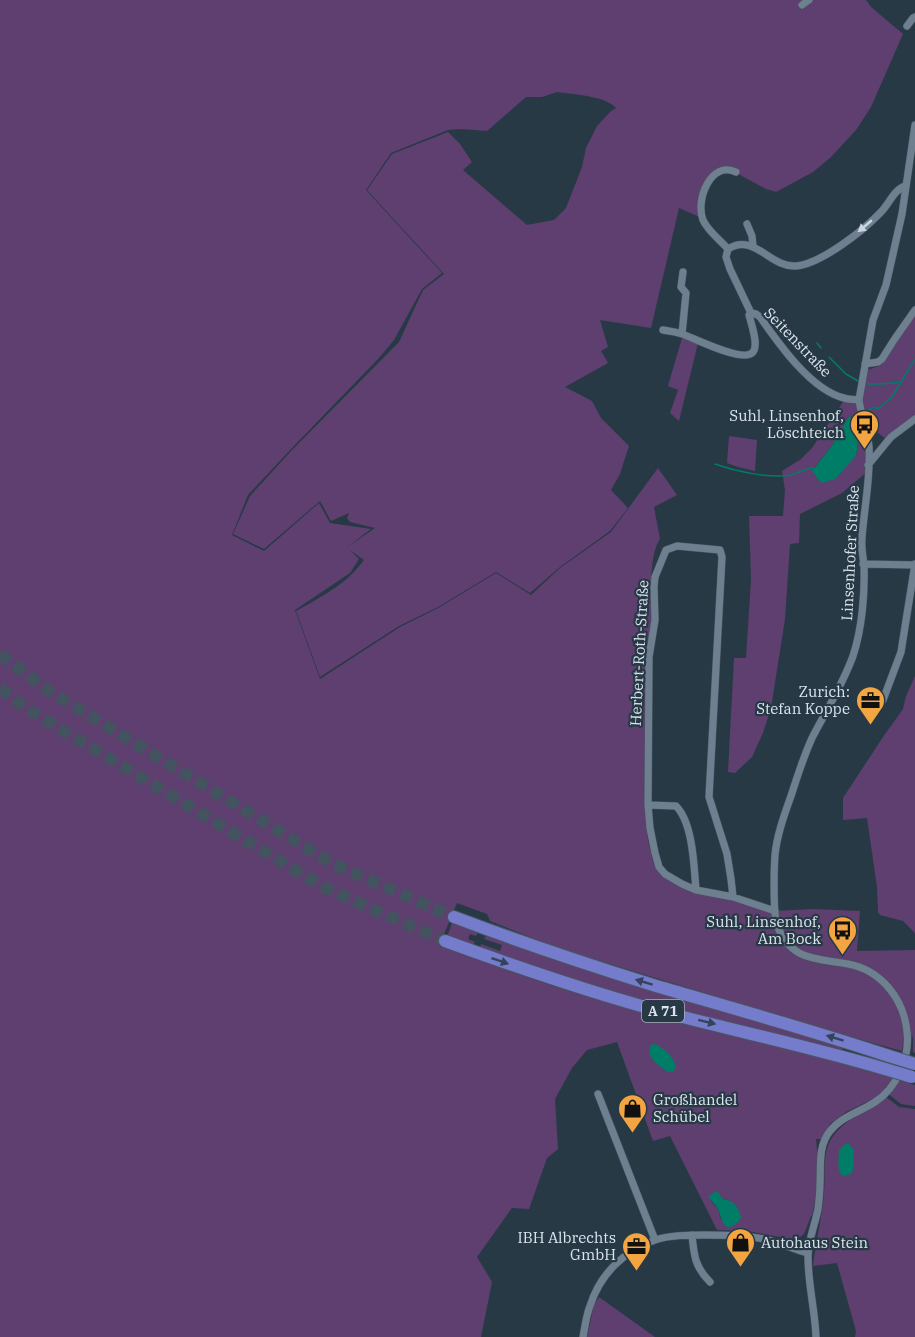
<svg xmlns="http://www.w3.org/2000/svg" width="915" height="1337" font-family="'IBM Plex Serif',serif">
<rect width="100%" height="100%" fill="#283946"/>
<path fill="#5e3f6f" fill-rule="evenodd" d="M0 0H866L871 7 903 34 871 107 856 130 831 157 813 172 776 192 766 189 731 170 718 171 705 190 702 218 679 208 651 328 600 320 608 347 601 351 608 363 565 387 592 401 601 418 629 446 620 474 611 490 628 508 610 531 560 567 530 593 496 572 438 607 399 626 320 677 296 611C321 597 347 584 364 560L350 550 359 559 350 573 295 610 320 679 400 627 438 608 496 573 531 595 560 568 611 532 658 468 677 495 654 507 660 539C651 551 650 587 652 603L645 806 648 841 654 865 661 874 678 886 682 884 775 911 812 909 860 911 857 951 915 950V1053L913 1052V1037L908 1034 904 1038 902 1051 826 1030 558 948 490 921 487 914 457 903 439 946 544 983 585 996 645 1013 803 1052 893 1078 879 1096 846 1112 830 1124 823 1139H816C819 1165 818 1190 812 1216H811L804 1234 796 1240 747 1231 717 1230 670 1136 653 1141 617 1042 587 1050 572 1068 555 1099 558 1149 547 1158 529 1209 512 1208 477 1257 492 1282 481 1337H0ZM557 92C572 94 606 96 616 108L610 112 597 126 586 148 582 167 566 208 554 220 527 225 463 170 472 162 460 144 448 132 392 154 367 190 444 274 423 290 399 342 292 450 250 496 233 534 264 549 320 501 331 521 349 513 347 518 350 522 375 528 346 548 371 529 330 523 319 503 264 551 232 535 248 495 291 449 378 359 394 340 422 289 442 273 366 190 391 153 448 130 461 129 487 131 526 97H542ZM718 1193 723 1199 728 1200 738 1208 721 1220 718 1209 711 1201Z
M915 316V421L886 439 877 432 866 429 868 471 842 493 800 514 799 543 790 544 785 619 771 708 763 733 752 757 735 773 728 772 734 658H746L751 580 749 516H783L785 490 782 471 801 459 812 448 845 399H859L863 379 868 370 881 365ZM849 416 858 442 856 456 814 468 831 447Z
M682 338 698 343 679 421 670 413 678 390 668 386Z
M729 436 757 440 755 471 738 467 727 463Z
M915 676V933L903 921 880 915 878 912 877 887 867 818 843 820V798L883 737 903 709 906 696Z
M453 920 479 930 476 936 470 934 468 939 475 942 472 946 447 937Z
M487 934 843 1045 842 1051 647 1002 587 985 480 948 481 944 500 951 502 945 484 939Z
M897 1080 915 1085V1106L901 1104 886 1092Z
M886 1097 899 1107 915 1109V1337H855L856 1331 837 1263 813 1266C816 1241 822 1217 824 1193 826 1174 821 1151 834 1135 846 1119 870 1109 886 1097Z
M599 1297 655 1337H587L594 1305Z"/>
<path fill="#007d66" d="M849 416 857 424 858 442 856 456 835 479 821 483 812 471 831 447Z
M655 1044C664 1048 675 1058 676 1068L673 1072H667C659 1065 644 1056 651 1045Z
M845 1144H849L854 1150 853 1170 851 1174 843 1176C836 1170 839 1159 839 1150Z
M715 1192H718L723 1199C733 1200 740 1208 741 1218 737 1223 734 1226 728 1228 721 1222 721 1217 718 1209 716 1205 711 1201 708 1197Z"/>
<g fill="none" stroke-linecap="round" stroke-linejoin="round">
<path stroke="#007d66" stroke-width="1.5" d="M817 343 821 348
M829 357 846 374 858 381
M868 384C879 384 890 384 900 382
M866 412 874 407 878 409 892 397 915 359
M715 464C735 471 770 479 791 475 799 473 805 468 814 468"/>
<path stroke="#43535f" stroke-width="12" stroke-dasharray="12 6" stroke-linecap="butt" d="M0 654 46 689 333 864 454 917
M0 688 24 707 325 888 445 941"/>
<defs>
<path id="street" d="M802 5 809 0
M907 26 913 18 915 17
M747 224 752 236 753 246
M728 249C720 240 707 230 703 220 695 200 711 160 736 172
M663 330C670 331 676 332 682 334 694 338 744 364 753 352 759 345 751 323 749 315L751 313
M682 334 686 293 681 287 683 272
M865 364 878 362 882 359 894 340 915 310
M859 400C854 399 849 400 844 398 811 390 779 344 760 317L756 314 751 313 730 269 726 257 728 249C754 232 770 268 796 266 821 264 864 230 881 212 889 204 895 188 906 186
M868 465 891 437 915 419
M863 564 915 565
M883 700 901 652 915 564
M648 805 676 806C693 823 694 866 696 890
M733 897 731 879 727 854 709 797 722 557 720 550 677 546 666 550 655 577 654 586 655 620 649 657 648 805 650 828 655 853 659 867 665 874 682 884 696 890 733 897 775 911
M598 1094 655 1240
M692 1235C694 1256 695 1267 710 1282
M583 1337C585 1327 586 1316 590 1306 600 1274 624 1251 655 1240 670 1235 689 1235 705 1235 725 1235 745 1235 764 1239 779 1242 793 1249 808 1253
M816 1337C815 1310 808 1284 808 1257 808 1240 815 1225 818 1209 819 1201 820 1191 820 1183 821 1165 818 1146 830 1131 842 1116 860 1112 875 1102 897 1088 910 1057 907 1032 904 999 881 970 848 964 817 958 791 962 777 925 773 913 774 869 775 855 777 834 785 813 792 793 798 774 804 756 812 738 826 711 843 684 853 656 862 629 865 593 864 565 863 556 861 547 862 538 864 508 871 477 869 447 868 431 861 416 859 400L873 320 886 285 902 214 915 125"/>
<path id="highway" d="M454 917C520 942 586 964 653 985 732 1008 811 1030 889 1056
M445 941C511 965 577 988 645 1007 725 1029 805 1045 885 1069"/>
</defs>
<use href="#street" stroke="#495762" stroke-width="8"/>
<use href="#highway" stroke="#495762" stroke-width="14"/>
<use href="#street" stroke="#6e8090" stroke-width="7"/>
<use href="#highway" stroke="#757ccc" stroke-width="12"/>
<defs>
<path id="highway-bridge" d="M889 1056 915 1064
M885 1069 912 1077"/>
</defs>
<use href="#highway-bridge" stroke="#495762" stroke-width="14" stroke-linecap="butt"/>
<use href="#highway-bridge" stroke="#757ccc" stroke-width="12"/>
</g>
<defs><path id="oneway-solid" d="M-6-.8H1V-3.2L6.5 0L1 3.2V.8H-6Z" transform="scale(1.5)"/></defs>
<use fill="#cad5df" href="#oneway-solid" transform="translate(865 226) rotate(140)"/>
<g fill="#34435a">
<use href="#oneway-solid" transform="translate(500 961) rotate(19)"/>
<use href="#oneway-solid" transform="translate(644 982) rotate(-163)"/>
<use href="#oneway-solid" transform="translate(707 1022) rotate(14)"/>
<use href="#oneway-solid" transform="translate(835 1038) rotate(-163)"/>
</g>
<defs>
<symbol id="bus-pin" viewBox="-11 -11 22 30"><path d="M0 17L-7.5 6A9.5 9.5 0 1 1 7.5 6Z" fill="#f2a541" stroke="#283946"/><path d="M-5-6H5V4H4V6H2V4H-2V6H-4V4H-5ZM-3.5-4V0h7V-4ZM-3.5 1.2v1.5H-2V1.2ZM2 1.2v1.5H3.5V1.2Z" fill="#111"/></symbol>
<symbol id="office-pin" viewBox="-11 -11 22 30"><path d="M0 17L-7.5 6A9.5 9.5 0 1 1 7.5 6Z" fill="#f2a541" stroke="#283946"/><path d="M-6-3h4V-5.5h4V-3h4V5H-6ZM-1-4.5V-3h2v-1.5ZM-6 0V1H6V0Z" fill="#111"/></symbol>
<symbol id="shop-pin" viewBox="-11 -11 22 30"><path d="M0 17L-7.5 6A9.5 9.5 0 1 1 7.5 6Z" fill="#f2a541" stroke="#283946"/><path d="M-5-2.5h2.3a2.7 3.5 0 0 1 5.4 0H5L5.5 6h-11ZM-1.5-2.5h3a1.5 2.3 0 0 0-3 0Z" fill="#111"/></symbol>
</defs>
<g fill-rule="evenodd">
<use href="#bus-pin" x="848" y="408" width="33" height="45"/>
<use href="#office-pin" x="854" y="684" width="33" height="45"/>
<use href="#bus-pin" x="826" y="914" width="33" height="45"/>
<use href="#shop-pin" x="616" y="1092" width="33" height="45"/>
<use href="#shop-pin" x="724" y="1226" width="33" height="45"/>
<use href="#office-pin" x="620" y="1230" width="33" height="45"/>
</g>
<g text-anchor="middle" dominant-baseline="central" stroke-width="4.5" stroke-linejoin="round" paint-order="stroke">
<rect fill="#283946" stroke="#a5b1bb" stroke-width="1.5" x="642" y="1000" width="42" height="22" rx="4.5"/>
<g font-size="14" font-weight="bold" fill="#dae4ed">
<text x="663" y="1011">A 71</text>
</g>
<g font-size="15" fill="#dae4ed" stroke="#283946">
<text transform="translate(798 342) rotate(46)">Seitenstraße</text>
<text transform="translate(850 553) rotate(-87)">Linsenhofer Straße</text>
<text transform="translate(639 653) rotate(-87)">Herbert-Roth-Straße</text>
</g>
<g font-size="15" fill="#dae4ed" stroke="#283946" text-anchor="end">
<text x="844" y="415">Suhl, Linsenhof,<tspan x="844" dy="17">Löschteich</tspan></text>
<text x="850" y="691">Zurich:<tspan x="850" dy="17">Stefan Koppe</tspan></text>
<text x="821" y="921">Suhl, Linsenhof,<tspan x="821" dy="17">Am Bock</tspan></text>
<text x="653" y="1099" text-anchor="start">Großhandel<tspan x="653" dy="17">Schübel</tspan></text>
<text x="616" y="1237">IBH Albrechts<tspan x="616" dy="17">GmbH</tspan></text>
<text x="761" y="1242" text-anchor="start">Autohaus Stein</text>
</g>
</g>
</svg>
